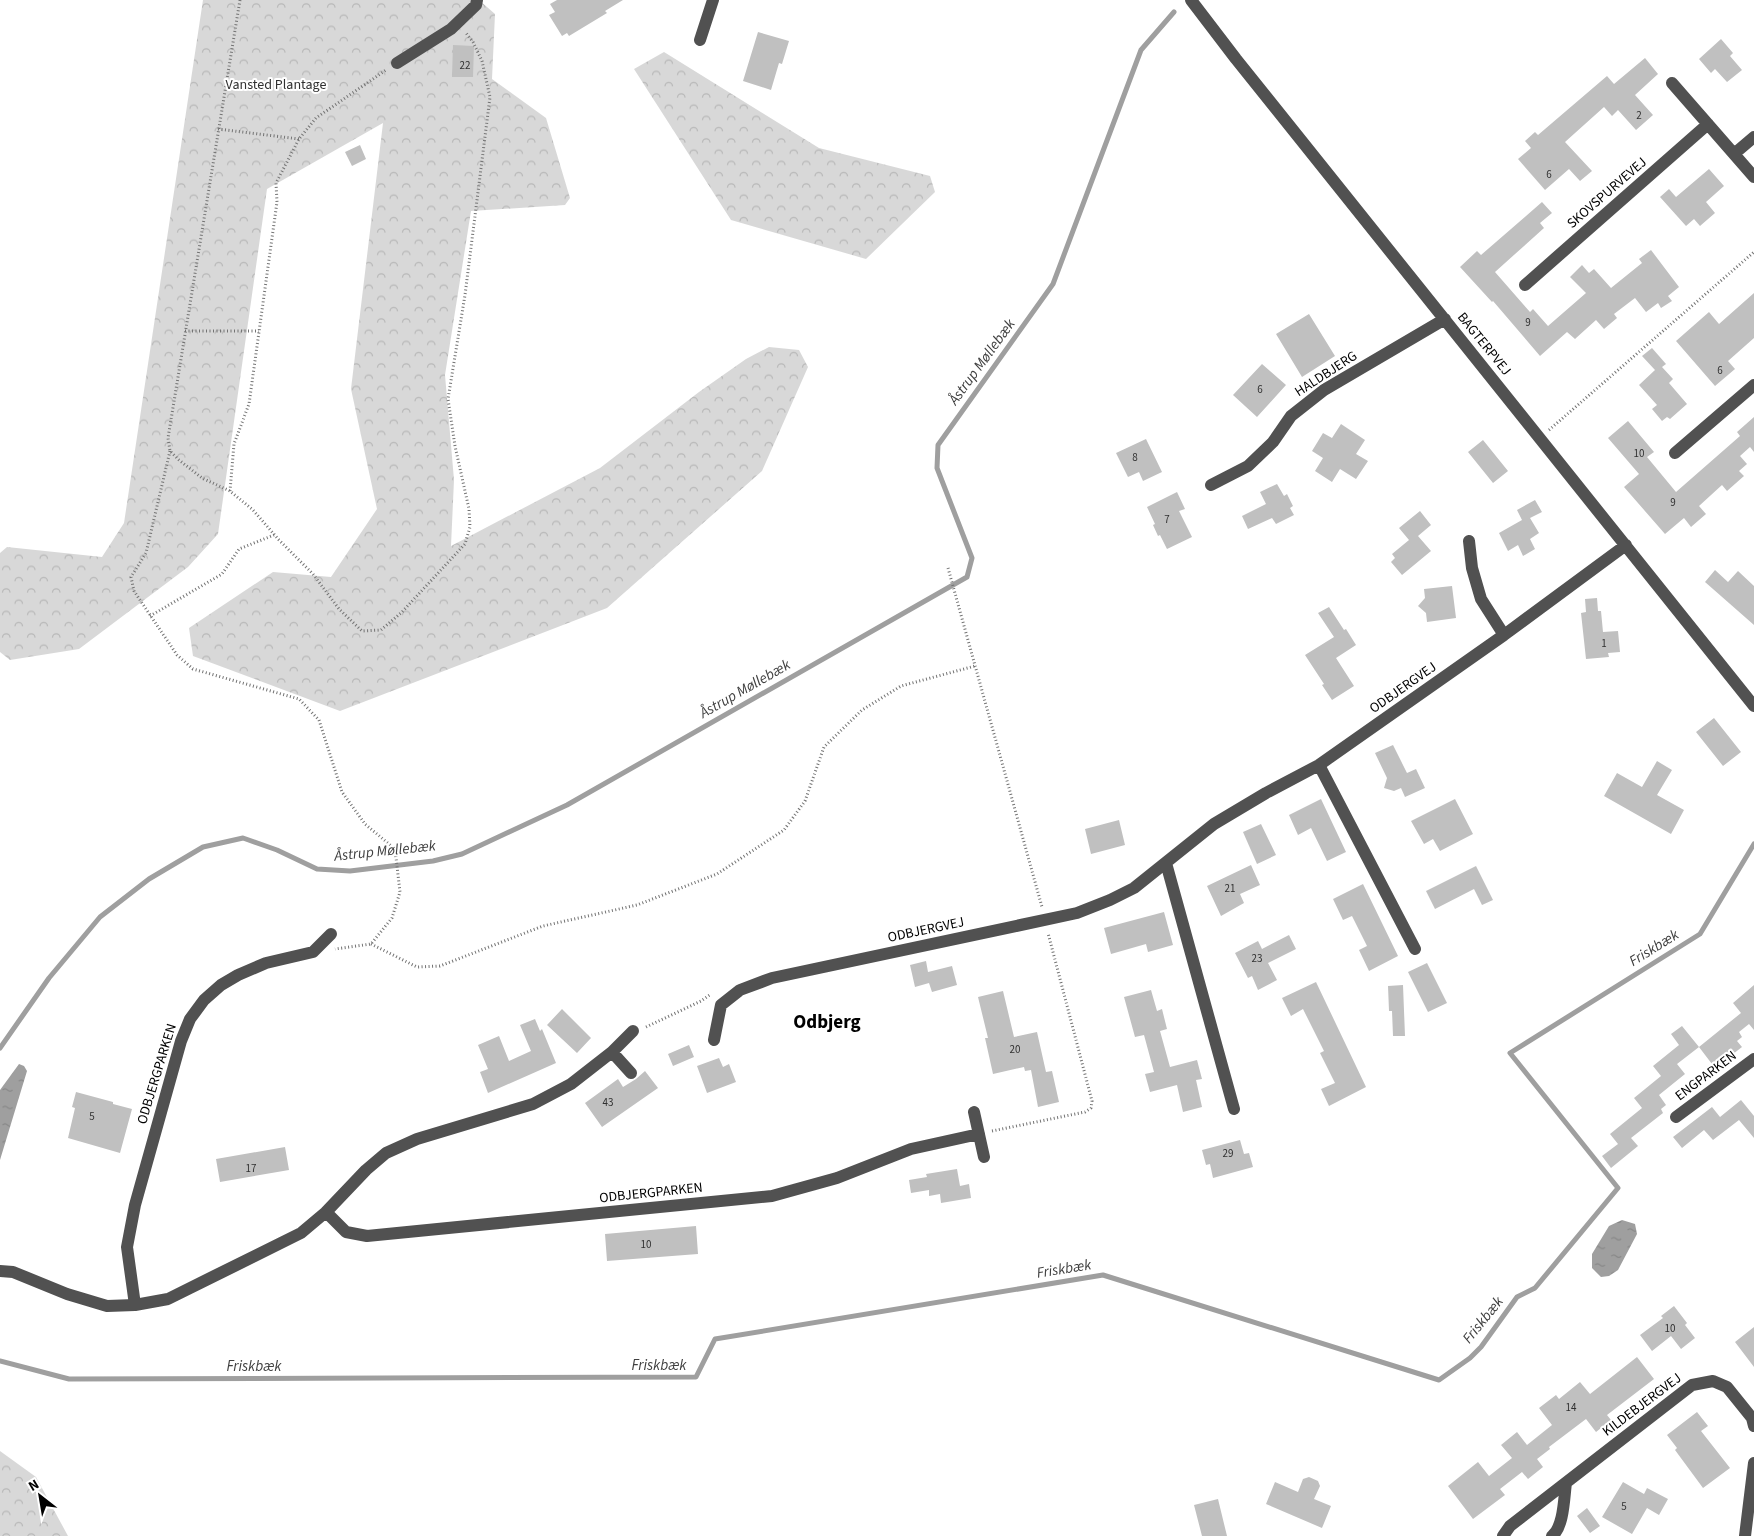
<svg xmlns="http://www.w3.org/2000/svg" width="1754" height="1536" font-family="'Source Sans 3',sans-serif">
<defs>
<pattern id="forest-crowns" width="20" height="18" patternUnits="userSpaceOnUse" patternTransform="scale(1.25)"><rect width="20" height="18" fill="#d8d8d8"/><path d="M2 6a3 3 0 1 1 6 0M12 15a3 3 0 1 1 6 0" fill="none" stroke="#b8b8b8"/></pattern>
<pattern id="water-ripples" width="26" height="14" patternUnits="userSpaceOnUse" patternTransform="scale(1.25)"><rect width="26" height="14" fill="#9f9f9f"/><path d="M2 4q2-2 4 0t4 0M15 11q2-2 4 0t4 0" fill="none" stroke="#878787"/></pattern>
</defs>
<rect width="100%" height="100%" fill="#fff"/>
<path fill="url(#forest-crowns)" d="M203 0H479L495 14 492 79 546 118 570 198 565 205 471 211 445 375 454 480 451 546 600 468 699 392 746 359 769 347 799 350 808 367 762 471 607 608 340 711 193 656 189 628 273 572 331 577 377 509 351 389 383 123 267 189 218 534 188 567 79 649 10 660 0 652V553L7 547 102 557 124 523Z
M664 52 819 148 930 176 935 192 866 259 731 220 634 69Z
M0 1451 36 1477 68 1536H0Z"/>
<path fill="url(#water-ripples)" d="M19 1064 24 1066 27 1071 0 1160V1090Z
M1622 1220 1635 1224 1637 1234 1618 1270 1609 1276 1601 1277 1592 1268V1254L1609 1226Z"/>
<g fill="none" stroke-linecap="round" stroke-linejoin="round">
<path stroke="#9f9f9f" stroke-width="5" d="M0 1048 49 978 100 917 149 879 203 847 243 838 277 850 317 869 350 871 433 861 462 854 567 805 967 577 972 558 937 468 938 445 1053 284 1141 50 1174 12
M0 1361 69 1379 696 1377 715 1339 1103 1275 1439 1380 1470 1358 1481 1347 1517 1297 1535 1288 1618 1188 1510 1053 1700 934 1754 844"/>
</g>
<path fill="#c0c0c0" d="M557 0H623L605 11 607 13 569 36 567 33 562 36 549 15 555 12 550 4Z
M758 32 789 41 782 64 779 63 771 90 743 81Z
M1721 39 1733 53 1730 56 1742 70 1727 82 1715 69 1711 73 1699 59Z
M453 45 474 46 473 77H452Z
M1645 58 1658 74 1635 95 1653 115 1636 130 1618 110 1612 116 1604 107 1565 142 1592 171 1580 181 1569 169 1545 190 1518 159 1531 148 1525 141 1535 132 1538 135 1607 76 1614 84Z
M360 145 366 159 352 166 345 152Z
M1709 169 1724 186 1706 202 1715 213 1700 226 1694 219 1686 226 1660 197 1669 189 1676 197Z
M1542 202 1552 213 1540 223 1544 228 1495 272 1530 312 1533 309 1548 326 1586 293 1570 277 1582 265 1589 273 1594 269 1611 288 1642 263 1639 259 1651 250 1679 287 1668 296 1672 301 1661 308 1658 303 1646 312 1635 298 1614 314 1617 318 1604 329 1596 320 1575 339 1567 332 1540 356 1493 301 1492 302 1460 267 1477 251 1481 255Z
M1754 293V338L1728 361 1735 369 1715 386 1676 341 1709 312 1719 324Z
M1309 314 1335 356 1302 377 1276 334Z
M1652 348 1666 364 1662 367 1673 379 1669 383 1687 404 1670 419 1667 417 1662 421 1652 409 1657 405 1639 385 1655 370 1642 356Z
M1262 364 1286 385 1257 417 1233 395Z
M1754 417V452L1750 447 1740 456 1747 464 1739 471 1744 476 1727 491 1722 485 1699 506 1706 514 1691 527 1684 518 1665 534 1624 487 1639 474 1608 438 1628 421 1654 452 1647 457 1676 492 1740 436 1737 432Z
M1341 424 1365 440 1356 454 1368 461 1356 479 1340 469 1332 482 1315 471 1323 458 1312 451 1323 433 1332 438Z
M1146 439 1162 472 1143 481 1139 472 1128 477 1116 453Z
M1483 440 1508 471 1493 483 1468 452Z
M1277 484 1284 496 1287 494 1293 506 1290 508 1294 515 1276 524 1272 518 1248 529 1242 516 1266 504 1260 492Z
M1177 492 1185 509 1179 511 1192 537 1167 549 1160 535 1158 536 1153 525 1155 524 1147 507Z
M1535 500 1542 512 1530 518 1539 533 1530 539 1535 549 1523 556 1518 545 1508 551 1499 533 1522 520 1517 510Z
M1420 511 1431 525 1418 536 1431 551 1402 575 1391 562 1395 558 1392 554 1409 540 1399 528Z
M1715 570 1728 582 1738 571 1754 586V625L1705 582Z
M1452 586 1456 618 1427 622 1426 613 1418 606 1425 598 1424 589Z
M1597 598 1598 611H1601L1603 632 1618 631 1620 652 1608 653 1609 657 1586 659 1581 613 1586 612 1585 599Z
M1329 607 1344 630 1346 629 1356 645 1336 658 1354 686 1332 700 1322 685 1324 684 1305 655 1334 637 1318 613Z
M1714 718 1741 752 1723 766 1696 732Z
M1393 745 1407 773 1416 769 1425 788 1405 797 1401 788 1394 791 1384 788 1387 778 1375 753Z
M1657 761 1672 770 1657 795 1684 810 1671 834 1604 796 1617 773 1642 787Z
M1321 799 1346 852 1327 861 1311 828 1298 835 1289 815Z
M1455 799 1473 834 1440 851 1433 839 1424 844 1411 821Z
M1119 820 1125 845 1091 854 1085 829Z
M1261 824 1276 855 1257 864 1243 832Z
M1251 865 1260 885 1240 894 1244 903 1221 916 1207 886Z
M1476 866 1493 900 1482 905 1474 889 1435 909 1426 891Z
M1363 884 1398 956 1369 971 1359 950 1367 946 1352 916 1343 920 1333 899Z
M1164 912 1173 945 1148 952 1146 944 1111 954 1104 928Z
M1289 935 1296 949 1268 963 1277 980 1258 990 1252 976 1248 978 1235 953 1258 941 1262 949Z
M926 961 928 972 952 966 957 985 932 992 929 983 915 987 910 965Z
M1427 963 1447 1003 1428 1012 1408 972Z
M1316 982 1366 1087 1329 1106 1321 1089 1335 1083 1320 1053 1324 1051 1303 1009 1291 1016 1282 998Z
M1403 985 1405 1036H1393L1392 1011H1389L1388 986Z
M1754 985V1030L1749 1024 1739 1032 1742 1037 1737 1041 1742 1047 1715 1068 1699 1047 1741 1013 1733 1003Z
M1151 990 1157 1011 1162 1009 1167 1029 1160 1031 1170 1067 1197 1060 1202 1079 1196 1080 1202 1107 1183 1112 1177 1085 1150 1092 1145 1074 1154 1072 1144 1035 1135 1037 1124 997Z
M1003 991 1014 1037 1037 1032 1046 1072 1052 1071 1059 1102 1038 1107 1031 1070 1025 1071 1024 1067 993 1074 985 1038H988L978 997Z
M562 1009 591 1038 577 1053 547 1025Z
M535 1019 540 1031 542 1029 556 1063 488 1093 480 1072 488 1069 478 1045 499 1036 509 1061 531 1051 520 1025Z
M1682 1026 1699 1047 1677 1064 1685 1074 1659 1095 1666 1105 1661 1109 1663 1113 1631 1138 1638 1146 1611 1168 1602 1156 1618 1144 1610 1134 1642 1108 1634 1098 1661 1076 1653 1066 1679 1045 1671 1034Z
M689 1045 694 1057 673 1066 668 1054Z
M719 1058 723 1067 729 1064 736 1082 707 1093 697 1066Z
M645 1071 658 1088 602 1127 585 1103 618 1079 623 1087 636 1079Z
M76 1092 113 1102V1104L132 1109 120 1153 68 1138 75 1108 72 1107Z
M1741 1100 1754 1116V1138L1739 1120 1713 1140 1704 1130 1682 1148 1673 1137 1712 1107 1720 1117Z
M1240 1140 1244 1154 1249 1153 1253 1167 1213 1178 1210 1164 1206 1165 1202 1150Z
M285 1147 289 1170 220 1182 216 1159Z
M957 1169 960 1186 969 1184 971 1198 941 1203 940 1194 929 1196V1190L911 1193 909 1180 927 1177 926 1174Z
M696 1226 698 1254 607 1261 605 1234Z
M1674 1306 1687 1323 1685 1325 1695 1338 1681 1349 1671 1336 1652 1351 1640 1335 1663 1318 1661 1316Z
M1754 1327V1367L1735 1342Z
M1637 1357 1654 1379 1607 1415 1611 1420 1596 1432 1586 1419 1549 1447 1550 1449 1537 1459 1543 1467 1528 1479 1522 1472 1500 1489 1505 1495 1473 1519 1448 1486 1478 1462 1489 1476 1512 1458 1501 1445 1517 1432 1527 1445 1552 1425 1539 1408 1556 1395 1559 1399 1580 1382 1590 1394Z
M1697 1412 1708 1426 1701 1431 1730 1468 1703 1488 1675 1450 1677 1448 1667 1435Z
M1309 1477 1318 1481 1320 1486 1314 1499 1331 1506 1322 1528 1266 1504 1275 1482 1298 1492 1303 1479Z
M1623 1482 1644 1494 1647 1488 1668 1499 1659 1515 1647 1508 1632 1534 1602 1517Z
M1218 1499 1227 1536H1202L1194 1505Z
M1587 1508 1600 1526 1590 1533 1577 1516Z"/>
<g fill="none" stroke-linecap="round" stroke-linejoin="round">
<path stroke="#737373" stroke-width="3" stroke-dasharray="1 2.5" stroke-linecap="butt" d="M240 0 168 438 170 451 179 460 202 478 230 491 253 510 279 540 313 574 339 609 362 631 381 630 402 612 465 544 470 527 469 509 455 446 448 399 465 295 490 97 482 61 473 42 466 33
M218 129 299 139
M185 331H259
M1549 430 1754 252
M170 451 146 553 131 577 134 591 177 655 193 669 299 699 319 720 342 792 365 824 395 849 400 892 392 918 371 944 335 949
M230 491 234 444 249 404 277 202 276 183 299 139 316 118 386 70
M948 568 1042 907
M150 616 222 574 239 549 274 535
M371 944 417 967 440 966 543 926 637 905 717 874 784 830 805 801 824 747 862 710 901 686 975 666
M646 1027 701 1001 711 994
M992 1131 1085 1112 1091 1108 1092 1101 1048 933"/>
<path stroke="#515151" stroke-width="12" d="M1191 0 1236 59 1754 706
M700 40 713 0
M397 63 451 29 476 5 477 0
M1672 83 1754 177
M1734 154 1754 137
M1525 285 1708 124
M1675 453 1754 385
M1211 485 1248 466 1273 442 1291 416 1324 390 1445 319
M1469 541 1472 568 1481 599 1504 635
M1319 765 1415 949
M1166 863 1234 1109
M633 1031 612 1052 571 1084 533 1104 417 1139 386 1153 366 1170 326 1212 346 1232 367 1236 772 1196 837 1178 911 1149 979 1134
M714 1040 721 1005 740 990 772 978 1077 913 1110 900 1134 888 1214 824 1266 793 1319 765 1504 635 1626 545
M612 1052 631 1073
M974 1112 984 1157
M1676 1117 1754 1059
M0 1271 13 1272 67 1294 107 1306 135 1305 168 1299 301 1233 326 1212
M135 1305 127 1247 135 1205 181 1041 190 1019 204 1000 221 985 238 975 266 963 313 952 331 934
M1503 1536 1510 1526 1692 1385 1713 1381 1727 1387 1752 1418 1754 1426
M1552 1536C1564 1527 1564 1497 1566 1483
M1745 1536 1754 1463"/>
</g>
<g text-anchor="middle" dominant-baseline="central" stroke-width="4" stroke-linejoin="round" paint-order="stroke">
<g font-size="11" fill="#303030">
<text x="465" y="65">22</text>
<text x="1639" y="115">2</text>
<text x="1549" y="174">6</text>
<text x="1528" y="322">9</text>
<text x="1720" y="370">6</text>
<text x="1260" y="389">6</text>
<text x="1639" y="453">10</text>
<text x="1135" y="457">8</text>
<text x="1673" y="502">9</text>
<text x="1167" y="519">7</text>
<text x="1604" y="643">1</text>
<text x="1230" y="888">21</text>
<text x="1257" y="958">23</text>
<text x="1015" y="1049">20</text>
<text x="608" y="1102">43</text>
<text x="92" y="1116">5</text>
<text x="1228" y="1153">29</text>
<text x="251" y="1168">17</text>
<text x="646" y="1244">10</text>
<text x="1670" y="1328">10</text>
<text x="1571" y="1407">14</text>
<text x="1624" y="1506">5</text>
</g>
<g font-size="14" fill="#2f2f2f" stroke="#fff">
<text x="276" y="85">Vansted Plantage</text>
</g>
<g font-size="14" fill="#000" stroke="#fff">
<text transform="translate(1607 193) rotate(-41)">SKOVSPURVEVEJ</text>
<text transform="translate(1484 344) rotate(51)">BAGTERPVEJ</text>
<text transform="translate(1326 374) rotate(-33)">HALDBJERG</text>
<text transform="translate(1403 688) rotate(-35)">ODBJERGVEJ</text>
<text transform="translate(926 930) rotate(-12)">ODBJERGVEJ</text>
<text transform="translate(157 1074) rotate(-73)">ODBJERGPARKEN</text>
<text transform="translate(1706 1076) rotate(-37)">ENGPARKEN</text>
<text transform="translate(651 1193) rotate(-6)">ODBJERGPARKEN</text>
<text transform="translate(1642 1405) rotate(-37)">KILDEBJERGVEJ</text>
</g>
<g font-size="15" font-style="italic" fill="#404040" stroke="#fff">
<text transform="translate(982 362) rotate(-54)">Åstrup Møllebæk</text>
<text transform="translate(745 689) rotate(-30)">Åstrup Møllebæk</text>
<text transform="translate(385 851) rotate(-6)">Åstrup Møllebæk</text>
<text transform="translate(1654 948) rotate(-32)">Friskbæk</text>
<text transform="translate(1064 1269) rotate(-9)">Friskbæk</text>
<text transform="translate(1483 1320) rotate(-51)">Friskbæk</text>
<text x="659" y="1365">Friskbæk</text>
<text x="254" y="1366">Friskbæk</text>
</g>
<g font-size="19" font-weight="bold" fill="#000" stroke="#fff">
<text x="827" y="1022">Odbjerg</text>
</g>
</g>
<g transform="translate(40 1496) rotate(329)" stroke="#ffffff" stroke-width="4" paint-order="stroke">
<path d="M0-4L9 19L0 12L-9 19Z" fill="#000000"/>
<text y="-8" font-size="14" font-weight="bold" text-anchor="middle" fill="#000000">N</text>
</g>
</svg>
